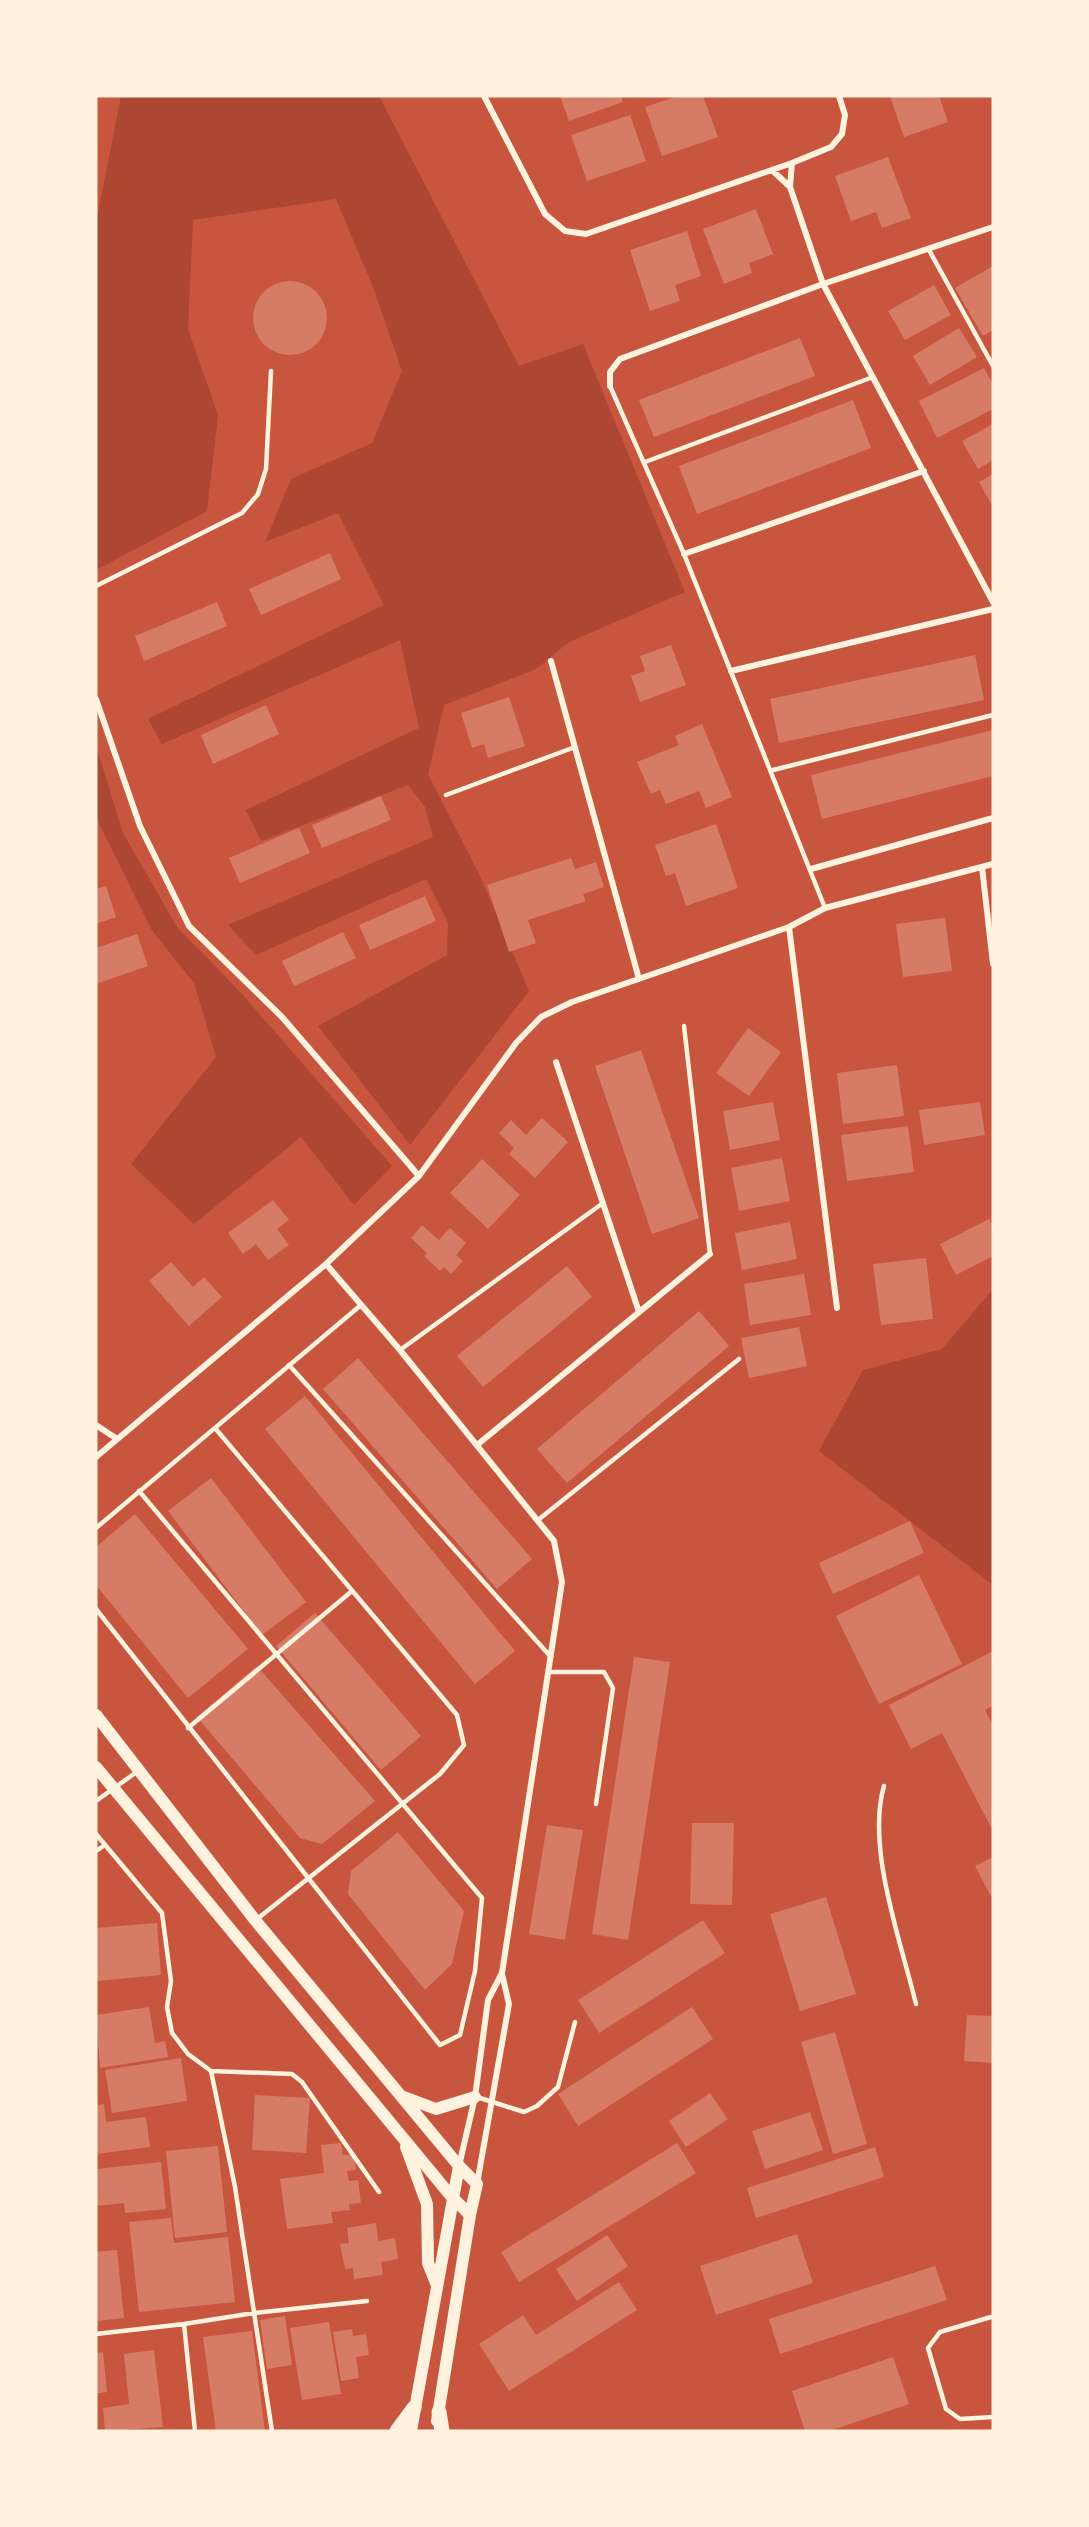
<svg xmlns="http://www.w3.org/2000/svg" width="1089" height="2527" font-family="'Times New Roman',serif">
<rect width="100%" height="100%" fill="#c8553d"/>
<path fill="#ae4732" d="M121 96H379L519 366 583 344 685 592 569 642 536 669 444 705 428 774 480 876 529 991 410 1145 318 1026 447 955 448 923 426 879 256 955 228 925 433 837 425 807 408 785 261 841 246 810 419 728 400 640 162 744 148 719 384 605 338 513 265 542 291 479 372 443 402 371 373 287 336 199 193 220 188 329 218 415 207 511 96 570V223Z
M96 746 123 833 177 927 242 994 392 1166 354 1205 301 1137 194 1224 131 1164 216 1057 194 983 151 929 96 817Z
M993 1289V1585L819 1451 863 1370 942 1349Z"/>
<path fill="#d67c66" d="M560 96H621L623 102 569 121Z
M678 96H703L718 137 662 156 645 107Z
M890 96H939L948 122 904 137Z
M630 115 646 161 587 181 571 135Z
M888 157 911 218 882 228 876 212 851 221 835 176Z
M756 209 773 254 749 263 752 273 724 284 703 229Z
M687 231 701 276 675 285 680 301 650 311 630 250Z
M993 266V330L983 336 955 288Z
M253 318a37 37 0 1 1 74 0a37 37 0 1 1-74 0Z
M934 285 951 315 905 340 888 311Z
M959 328 977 357 930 385 913 356Z
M800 338 815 376 654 437 639 400Z
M984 368 993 384V409L937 438 919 401Z
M853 400 871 448 697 514 679 466Z
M993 424V460L978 469 962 441Z
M993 474V507L979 482Z
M330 553 341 579 261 615 249 589Z
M217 602 227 626 144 661 135 636Z
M671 645 686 685 640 702 631 676 645 671 640 656Z
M975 655 984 700 779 743 770 699Z
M509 697 525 746 488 758 484 744 472 748 461 713Z
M266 705 279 734 213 764 201 735Z
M702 724 732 797 706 808 699 791 666 804 660 790 651 794 637 762 679 745 675 736Z
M993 730V776L822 819 811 775Z
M381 796 391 820 322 848 312 825Z
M716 824 738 888 686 906 675 873 666 876 655 845Z
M299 828 310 853 240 883 229 858Z
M571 858 575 869 596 862 604 887 583 894 586 901 528 920 536 943 509 952 487 885Z
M106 886 116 917 96 924V889Z
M425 896 436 921 370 950 359 925Z
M945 918 952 971 903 977 896 924Z
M343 932 356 958 294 986 282 961Z
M137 934 148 966 96 984V948Z
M748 1028 781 1052 749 1096 716 1073Z
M641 1050 699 1218 652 1234 595 1066Z
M897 1065 904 1116 843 1124 837 1073Z
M773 1102 780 1140 730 1150 723 1111Z
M980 1102 985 1135 924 1145 919 1110Z
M542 1118 568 1142 535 1178 509 1154 514 1148 499 1133 511 1120 526 1135Z
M908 1126 914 1172 847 1181 841 1135Z
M782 1158 790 1201 739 1211 731 1168Z
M482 1159 520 1195 488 1229 450 1193Z
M273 1200 289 1220 277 1229 289 1245 268 1260 256 1244 243 1254 228 1233Z
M989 1219 993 1226V1256L956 1275 940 1244Z
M790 1222 797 1259 742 1270 735 1233Z
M422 1225 439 1240 450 1228 466 1243 456 1255 463 1261 451 1274 444 1267 440 1271 424 1256 427 1253 411 1238Z
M926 1258 933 1319 881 1325 873 1264Z
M171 1262 193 1287 204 1277 222 1297 189 1326 149 1281Z
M567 1266 592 1297 483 1387 457 1356Z
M804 1274 811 1315 750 1325 744 1284Z
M699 1311 729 1346 567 1483 537 1449Z
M799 1327 807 1366 749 1378 741 1338Z
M358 1358 532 1559 497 1589 323 1389Z
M305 1396 515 1651 475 1684 265 1429Z
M211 1478 306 1602 262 1635 168 1511Z
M135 1514 248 1649 188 1698 96 1585V1547Z
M910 1521 924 1553 833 1594 819 1563Z
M919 1575 962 1664 879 1704 836 1616Z
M315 1613 421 1736 381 1770 276 1646Z
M993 1651V1706L985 1710 993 1725V1831L942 1733 911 1749 889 1705Z
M634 1657 670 1662 628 1940 592 1934Z
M257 1666 375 1801 322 1844 300 1838 197 1717Z
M692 1823H734L732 1905 690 1904Z
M547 1825 583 1830 565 1940 529 1934Z
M398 1832 464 1911 452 1964 425 1990 348 1894 351 1871Z
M993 1857V1900L975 1866Z
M826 1897 856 1994 800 2011 770 1914Z
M703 1920 725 1953 599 2033 578 2000Z
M157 1923 161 1975 96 1981V1928Z
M149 2007 155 2043 165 2041 168 2057 100 2068 96 2015Z
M692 2007 713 2039 578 2126 558 2094Z
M967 2015 993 2016V2063L964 2061Z
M835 2032 867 2144 833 2154 801 2042Z
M181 2058 187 2101 112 2113 105 2070Z
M710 2093 728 2119 686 2147 669 2121Z
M255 2095 310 2098 306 2153 252 2150Z
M104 2104 106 2122 146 2117 150 2147 96 2154V2106Z
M810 2112 823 2150 765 2169 752 2131Z
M341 2143 343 2155 354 2154 356 2170 347 2171 349 2181 358 2180 361 2203 349 2204 350 2210 331 2212 333 2223 287 2229 280 2179 324 2173 321 2145Z
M677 2143 696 2173 519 2282 501 2252Z
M218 2146 227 2232 175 2238 166 2151Z
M875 2147 884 2177 756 2218 747 2188Z
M161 2162 166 2209 125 2213 124 2203 96 2206V2169Z
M171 2218 174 2243 228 2237 235 2302 139 2312 129 2222Z
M376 2223 378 2241 395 2238 398 2259 381 2262 383 2275 354 2279 353 2268 345 2269 340 2244 349 2243 347 2228Z
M797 2234 813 2283 716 2315 700 2266Z
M607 2235 628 2266 577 2301 556 2269Z
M117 2250 124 2318 96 2321V2252Z
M935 2266 947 2300 780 2354 769 2319Z
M619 2282 637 2310 509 2391 479 2344 523 2315 536 2335Z
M285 2316 292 2365 267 2369 260 2320Z
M329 2322 341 2394 302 2400 290 2328Z
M352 2329 353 2336 366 2334 369 2355 356 2357 359 2378 341 2381 333 2332Z
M252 2331 265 2431H216L203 2337Z
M154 2350 163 2427 105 2431 103 2408 129 2404 124 2354Z
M103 2352 107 2392 96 2394V2353Z
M893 2357 909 2404 829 2431H805L792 2391Z"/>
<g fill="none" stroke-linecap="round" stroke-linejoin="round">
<path stroke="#fff3e0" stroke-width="4.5" d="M929 250 993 366
M610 386 684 554 825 908
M645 462 873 377
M96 586 242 513 258 494 266 469 271 371
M773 770 993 715
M446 795 575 747
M684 1026 710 1254
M400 1350 603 1203
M289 1365 551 1657
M215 1428 457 1715 464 1745 440 1774 257 1919
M538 1520 739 1359
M96 1528 361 1305
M96 1609 440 2045 460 2035 475 1971 482 1898 139 1491
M548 1672H604L613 1688 596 1804
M188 1728 352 1591
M884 1786C866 1847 901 1942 916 2004
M96 1801 138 1771
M96 1834 162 1913 171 1981 167 2007 172 2033 188 2054 211 2071 235 2187 272 2431
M96 1851 105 1845
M211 2071 292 2074 302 2082 379 2192
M477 2097 524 2112 537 2106 558 2087 575 2022
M991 2317 940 2332 928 2348 946 2409 960 2419 993 2417
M184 2324 254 2313 367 2301
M96 2334 184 2324 195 2431"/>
<path stroke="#fff3e0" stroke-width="6" d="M484 96 545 214 565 231 586 234 792 163 831 147 842 134 845 115 839 96
M792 163 790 187 823 284 993 602
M772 170 790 187
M610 386V372L620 359 823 284 993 227
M684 554 924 471
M551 661 639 979
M731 671 993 609
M96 699 140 826 189 926 282 1017 419 1176
M982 867 993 964
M811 869 993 818
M789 927 837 1308
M556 1062 639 1312
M326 1264 400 1350 554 1541 562 1582 502 1973 488 2000 475 2097 459 2166
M96 1425 117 1439
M477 1445 710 1254
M96 1457 326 1264 419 1176 516 1043 541 1017 572 1002 789 927 825 908 993 864
M477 2184 509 2004 502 1974"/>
<path stroke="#fff3e0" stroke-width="12" d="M96 1715 255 1920 459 2166 477 2184 470 2215 437 2421
M96 1767 451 2196 470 2215
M404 2097 436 2109 475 2097
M406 2147 427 2204 428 2263 436 2283
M411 2431 459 2166"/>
<path stroke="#fff3e0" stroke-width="15" d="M439 2412 442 2431
M397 2431 414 2408"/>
</g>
<rect width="1089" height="2527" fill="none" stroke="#fff3e0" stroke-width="195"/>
</svg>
